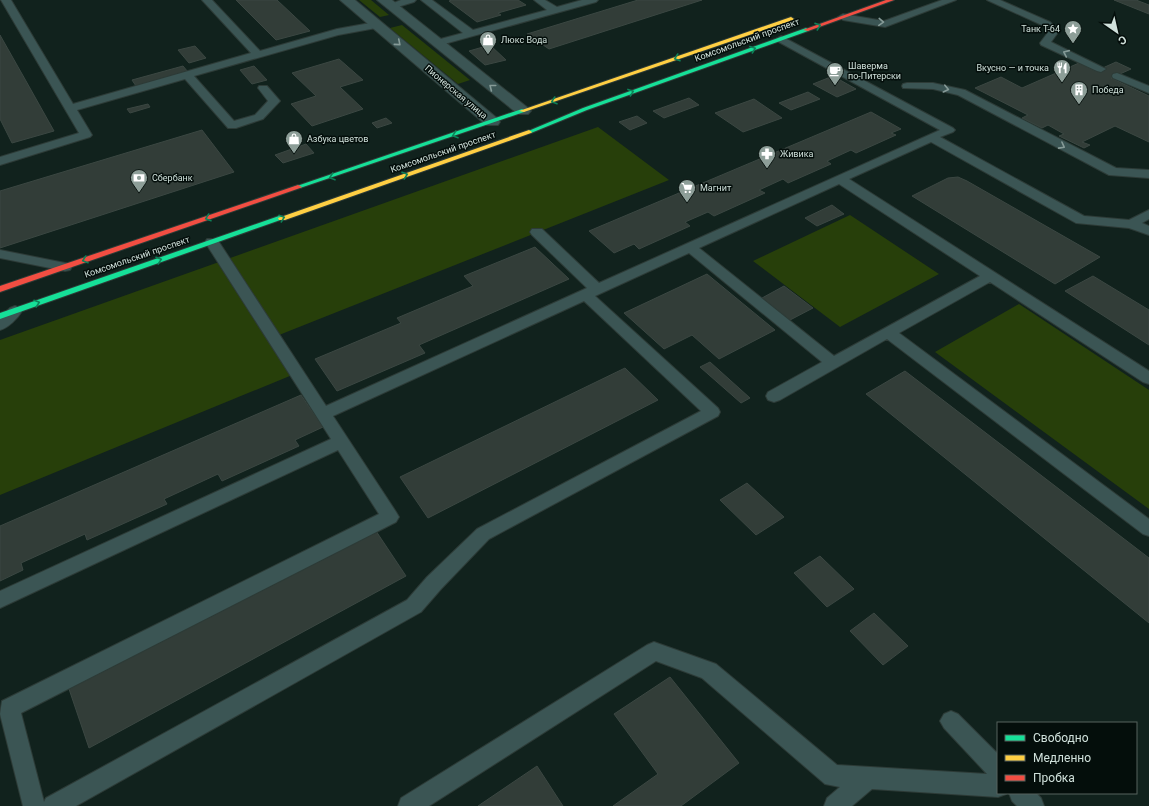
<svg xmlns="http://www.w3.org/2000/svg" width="1149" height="806" font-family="Roboto,sans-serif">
<rect width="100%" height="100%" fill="#11221d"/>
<path fill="#273f0a" d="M359 0H371L389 15 380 17Z
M402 25 470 80 458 84 390 28Z
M598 127 669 180 274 337 297 373 0 495V340Z
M850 215 939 274 840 327 753 261Z
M1019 304 1149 390V509L935 352Z"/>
<path fill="#323d38" stroke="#3b4742" d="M236 0H277L310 31 276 40Z
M452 0H518L526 5 498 13 501 15 477 22 449 1Z
M638 0H702L549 49 527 34Z
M1114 0H1136L1149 5V14Z
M0 35 26 81 54 131 12 143 0 119Z
M490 45 506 60 485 65 469 51Z
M195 46 206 58 189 63 178 50Z
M339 59 363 80 340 87 363 109 312 126 291 104 316 96 292 73Z
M1116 62 1131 69 1111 78 1149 96V142L1115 126 1082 142 1090 145 1084 148 1059 136 1064 134 1048 125 1042 128 1022 118 1028 115 975 88 1001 77 1022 88 1079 63 1096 71Z
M183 66 188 72 136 86 132 80Z
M254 66 267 80 252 84 240 70Z
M833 76 856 89 837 97 813 84Z
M808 92 820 99 791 110 779 103Z
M689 98 699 105 664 118 653 111Z
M754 99 782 118 743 132 715 113Z
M148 104 150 107 130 113 127 109Z
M871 112 901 129 891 133 896 135 856 153 851 150 827 161 831 164 788 183 783 179 759 190 765 193 714 216 708 212 685 222 690 226 639 249 634 244 614 253 589 231Z
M637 116 647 123 630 130 619 122Z
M386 118 392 123 377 128 372 123Z
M202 130 234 172 0 248V191Z
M306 144 314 153 283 163 275 155Z
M958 177 967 181 1100 257 1055 284 912 196 948 178Z
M832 205 844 214 817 226 805 218Z
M535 247 569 279 419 345 425 353 337 391 315 359 401 323 397 318 473 286 464 276Z
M707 274 775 330 719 359 692 335 664 349 624 313Z
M1093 276 1149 310V345L1065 291Z
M784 286 813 308 790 320 762 298Z
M710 362 750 398 741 403 700 367Z
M625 368 658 400 428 518 400 477Z
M905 371 1149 558V623L866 394Z
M301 395 323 427 295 440 299 446 222 481 218 474 164 499 167 504 87 540 85 534 21 563 23 570 0 581V526Z
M747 483 784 517 756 535 720 500Z
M376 531 406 576 89 748 69 689Z
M820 556 854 589 827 607 794 573Z
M874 613 908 646 883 665 850 631Z
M670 677 739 763 681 806H613L658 774 614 714Z
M537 766 563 806H478Z"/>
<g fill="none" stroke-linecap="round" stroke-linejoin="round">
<defs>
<path id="lane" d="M1 0H11L73 104 251 53 202 0H212L260 51 337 29 376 22 381 25 376 28 338 35 194 76 234 121 255 115 268 101 258 88 259 86H267L280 101 263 119 236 128H228L185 79 77 110 92 135 90 137 0 165V157L79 133Z
M401 0H416L414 2 391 9 386 6Z
M421 0H432L473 30 547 10 534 0H545L557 7 582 0H598L596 2 437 46 432 43 433 41 463 33Z
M942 0H956L885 27 843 20 838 17 843 14 884 21Z
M987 0H1000L1050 22 1059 31 1051 42 1106 69 1101 72 1097 71 1041 45 1040 43 1049 31 1044 26Z
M781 36 953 128 955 130 953 132 940 137 1084 216 1129 220 1149 210V219L1142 223 1149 226V235L1129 228 1076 223 931 142 849 179 1149 371V384L1143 382 990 282 899 333 1149 519V536L1143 534 887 339 780 400 774 402 768 400 766 396 768 392 822 362 689 253 595 296 718 408 720 412 718 416 489 539 441 589 421 612 76 806H23L0 714 2 701 379 514 338 450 0 608V591L331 439 205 242 207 239H217L326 406 587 288 532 235 530 232 532 229H542L599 283 940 130 777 41 776 39ZM839 184 980 276 834 356 699 248ZM584 301 701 411 477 529 427 577 407 600 46 798 44 802 21 713 396 522 399 517 396 512 333 416Z
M1117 73 1149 86V93L1113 78 1112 76 1113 74Z
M907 83H933L965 90 1116 168 1149 170V178L1109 175 958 95 933 89 903 88 902 86 903 84Z
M0 250 70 264 72 267 70 270 65 271 0 258Z
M15 306 20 308 22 311C18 318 8 328 0 330V317L10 308Z
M654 642 716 664 837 765 987 774 944 728 940 721 944 714 951 711 958 714 998 754V793L1006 794 998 797 872 789 852 806H824L827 798 840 787 825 784 702 678 656 661 429 806H398L401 798 647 645Z
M1009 793H1036L1041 798 1044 806H1017L1012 801Z"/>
<path id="street" d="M340 0H355L498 119 500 122 498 125H486Z
M377 0H392L528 108 531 111 528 114H518Z"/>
<path id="fast" d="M806 28 809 30 808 31 587 110 531 133 526 132 583 108Z
M522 109 525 111 524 112 300 188H296L294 187Z
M279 216H285L286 218 0 319V313Z"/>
<path id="slow" d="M791 17 794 19 793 20 524 112 519 111Z
M529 130 532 132 531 133 285 220H279L278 218Z"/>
<path id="jam" d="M886 0H894L808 31 803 30Z
M298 185 302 187 300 188 0 292V286Z"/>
</defs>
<use href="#lane" stroke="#2d3b37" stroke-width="2"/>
<use href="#street" stroke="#2d3b37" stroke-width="2"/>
<use href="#fast" stroke="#2d3b37" stroke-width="2"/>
<use href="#slow" stroke="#2d3b37" stroke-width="2"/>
<use href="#jam" stroke="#2d3b37" stroke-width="2"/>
<use href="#lane" fill="#3b5554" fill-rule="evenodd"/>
<use href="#street" fill="#3b5554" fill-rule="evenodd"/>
<use href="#fast" fill="#16e098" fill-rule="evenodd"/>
<use href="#slow" fill="#ffcf43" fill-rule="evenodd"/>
<use href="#jam" fill="#f24e42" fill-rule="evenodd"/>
</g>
<defs><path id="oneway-chevron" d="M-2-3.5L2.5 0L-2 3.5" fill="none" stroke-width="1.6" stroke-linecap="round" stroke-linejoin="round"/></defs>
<g stroke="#869b98">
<use href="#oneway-chevron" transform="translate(881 22) rotate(3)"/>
<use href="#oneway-chevron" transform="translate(398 43) rotate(40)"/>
<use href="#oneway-chevron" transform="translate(1066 53) rotate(-156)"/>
<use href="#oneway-chevron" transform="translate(492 87) rotate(-142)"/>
<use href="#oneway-chevron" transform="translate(946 89) rotate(13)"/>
<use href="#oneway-chevron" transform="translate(1062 146) rotate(28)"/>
</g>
<g stroke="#0e8259">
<use href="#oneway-chevron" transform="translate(818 26) rotate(-19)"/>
<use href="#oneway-chevron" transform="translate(753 49) rotate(-20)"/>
<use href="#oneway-chevron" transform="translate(677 58) rotate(161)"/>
<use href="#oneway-chevron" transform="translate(631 92) rotate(-20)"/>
<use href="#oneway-chevron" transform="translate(554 101) rotate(161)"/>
<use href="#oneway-chevron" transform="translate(455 135) rotate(161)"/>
<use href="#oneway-chevron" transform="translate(405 175) rotate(-19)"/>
<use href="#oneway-chevron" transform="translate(332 177) rotate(161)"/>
<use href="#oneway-chevron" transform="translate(208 218) rotate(161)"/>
<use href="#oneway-chevron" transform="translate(282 218) rotate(-19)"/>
<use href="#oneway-chevron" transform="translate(85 260) rotate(161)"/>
<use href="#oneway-chevron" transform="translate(159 260) rotate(-19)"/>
<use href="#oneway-chevron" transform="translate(37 303) rotate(-19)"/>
</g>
<defs>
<symbol id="sight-pin" viewBox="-11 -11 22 30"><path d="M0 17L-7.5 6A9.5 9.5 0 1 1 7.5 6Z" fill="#8d9e98" stroke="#040e0b"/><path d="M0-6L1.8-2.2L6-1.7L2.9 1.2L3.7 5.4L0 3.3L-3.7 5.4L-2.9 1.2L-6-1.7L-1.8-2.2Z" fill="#fff"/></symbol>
<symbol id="shop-pin" viewBox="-11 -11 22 30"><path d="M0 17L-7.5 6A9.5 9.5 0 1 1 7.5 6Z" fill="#8d9e98" stroke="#040e0b"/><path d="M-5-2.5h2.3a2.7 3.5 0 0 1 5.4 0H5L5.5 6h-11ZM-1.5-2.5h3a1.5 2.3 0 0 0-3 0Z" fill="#fff"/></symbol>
<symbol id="restaurant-pin" viewBox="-11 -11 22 30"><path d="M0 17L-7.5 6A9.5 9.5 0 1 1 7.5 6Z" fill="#8d9e98" stroke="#040e0b"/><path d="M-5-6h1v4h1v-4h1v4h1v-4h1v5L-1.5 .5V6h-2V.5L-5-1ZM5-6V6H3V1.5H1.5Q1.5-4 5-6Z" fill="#fff"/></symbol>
<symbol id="cafe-pin" viewBox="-11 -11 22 30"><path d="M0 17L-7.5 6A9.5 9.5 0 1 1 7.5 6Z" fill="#8d9e98" stroke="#040e0b"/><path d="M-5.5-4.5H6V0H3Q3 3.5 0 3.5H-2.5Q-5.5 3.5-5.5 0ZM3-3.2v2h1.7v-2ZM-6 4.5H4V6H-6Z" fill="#fff"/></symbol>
<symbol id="building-pin" viewBox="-11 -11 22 30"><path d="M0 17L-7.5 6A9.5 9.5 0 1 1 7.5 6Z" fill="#8d9e98" stroke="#040e0b"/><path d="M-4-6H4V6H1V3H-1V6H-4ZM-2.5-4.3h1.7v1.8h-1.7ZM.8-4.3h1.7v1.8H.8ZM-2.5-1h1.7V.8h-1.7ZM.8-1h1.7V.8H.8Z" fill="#fff"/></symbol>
<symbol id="pharmacy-pin" viewBox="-11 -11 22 30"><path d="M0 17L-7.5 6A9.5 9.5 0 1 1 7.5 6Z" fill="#8d9e98" stroke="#040e0b"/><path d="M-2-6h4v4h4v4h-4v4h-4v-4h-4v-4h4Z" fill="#fff"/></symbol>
<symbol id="bank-pin" viewBox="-11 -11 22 30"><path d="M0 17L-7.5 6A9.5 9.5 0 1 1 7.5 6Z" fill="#8d9e98" stroke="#040e0b"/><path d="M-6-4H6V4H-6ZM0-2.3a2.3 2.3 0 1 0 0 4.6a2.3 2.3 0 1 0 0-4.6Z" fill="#fff"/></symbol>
<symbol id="supermarket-pin" viewBox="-11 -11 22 30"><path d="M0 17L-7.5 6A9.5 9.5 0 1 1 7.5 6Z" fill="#8d9e98" stroke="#040e0b"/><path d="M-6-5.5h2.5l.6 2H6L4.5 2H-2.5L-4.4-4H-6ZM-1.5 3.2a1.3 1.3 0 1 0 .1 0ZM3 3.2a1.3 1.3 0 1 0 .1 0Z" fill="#fff"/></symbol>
</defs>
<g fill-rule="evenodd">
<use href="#sight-pin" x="1063" y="19" width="20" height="27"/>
<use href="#shop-pin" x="478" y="30" width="20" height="27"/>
<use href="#restaurant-pin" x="1052" y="58" width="20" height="27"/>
<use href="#cafe-pin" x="825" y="61" width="20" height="27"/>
<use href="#building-pin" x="1069" y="80" width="20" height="27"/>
<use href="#shop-pin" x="284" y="129" width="20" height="27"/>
<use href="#pharmacy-pin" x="757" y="144" width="20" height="27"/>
<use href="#bank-pin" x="129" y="168" width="20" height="27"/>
<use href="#supermarket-pin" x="677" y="178" width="20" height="27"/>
</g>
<g text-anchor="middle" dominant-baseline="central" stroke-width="3" stroke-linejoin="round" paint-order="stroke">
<g font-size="9" fill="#d0e1db" stroke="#040e0b" text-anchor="start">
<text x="1060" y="29" text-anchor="end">Танк Т-64</text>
<text x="501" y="40">Люкс Вода</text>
<text x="848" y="66">Шаверма<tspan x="848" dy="10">по-Питерски</tspan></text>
<text x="1049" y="68" text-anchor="end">Вкусно — и точка</text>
<text x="1092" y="90">Победа</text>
<text x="307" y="139">Азбука цветов</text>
<text x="780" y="154">Живика</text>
<text x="152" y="178">Сбербанк</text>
<text x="700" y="188">Магнит</text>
</g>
<g font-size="9" fill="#d0e1db" stroke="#040e0b">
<text transform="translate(747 40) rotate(-20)">Комсомольский проспект</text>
<text transform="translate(456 92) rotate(40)">Пионерская улица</text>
<text transform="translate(443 152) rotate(-19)">Комсомольский проспект</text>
<text transform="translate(137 257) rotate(-19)">Комсомольский проспект</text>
</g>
</g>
<rect x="997" y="722" width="140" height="72" fill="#040e0b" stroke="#56625e"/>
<rect x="1005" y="735" width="20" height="6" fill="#16e098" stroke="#56625e"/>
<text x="1033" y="742" font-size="12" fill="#d0e1db">Свободно</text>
<rect x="1005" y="755" width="20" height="6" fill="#ffcf43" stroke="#56625e"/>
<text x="1033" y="762" font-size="12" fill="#d0e1db">Медленно</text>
<rect x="1005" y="775" width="20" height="6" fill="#f24e42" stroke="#56625e"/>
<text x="1033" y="782" font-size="12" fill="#d0e1db">Пробка</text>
<g transform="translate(1117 32) rotate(146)" stroke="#040e0b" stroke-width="3" paint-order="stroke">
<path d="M0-3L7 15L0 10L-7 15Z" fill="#d0e1db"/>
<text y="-6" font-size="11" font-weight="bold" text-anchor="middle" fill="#d0e1db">С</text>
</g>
</svg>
